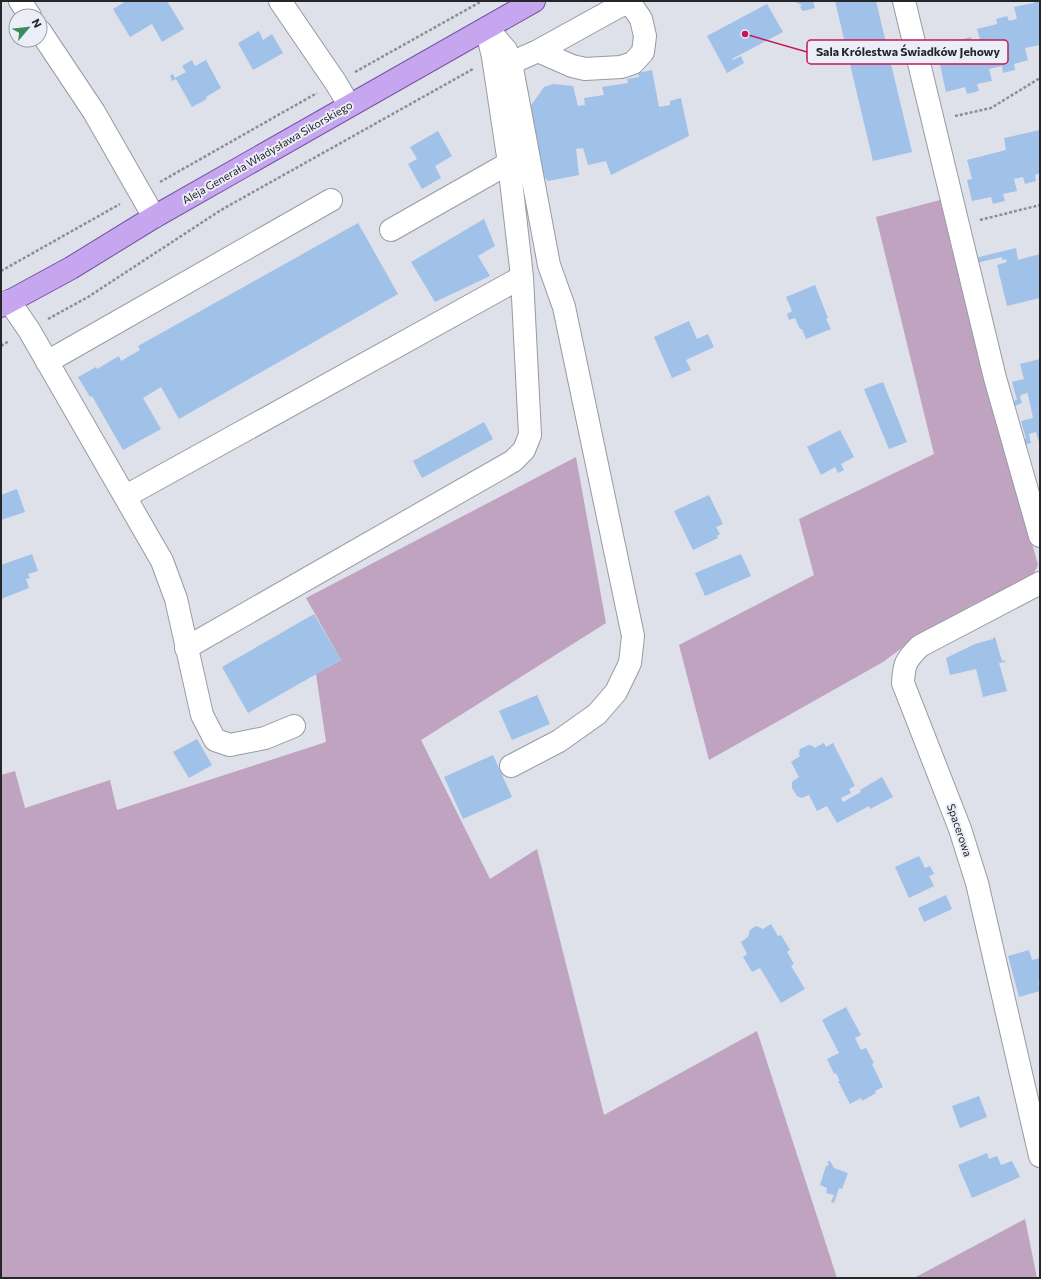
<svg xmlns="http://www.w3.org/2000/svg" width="1041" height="1279" font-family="Commissioner,sans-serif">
<rect width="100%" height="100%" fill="#dee0ea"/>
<path fill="#c0a3c0" d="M940 200 969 319 1038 565 1032 577 972 605 918 636 883 662 709 760 679 645 814 575 799 519 934 454 876 217Z
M576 457 606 623 421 740 490 879 537 849 604 1115 757 1031 837 1278H1V775L15 771 25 808 110 780 117 810 326 742 316 674 341 660 306 598Z
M1025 1219 1037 1278H914Z"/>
<path fill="#a0c1e8" d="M126 1H167L184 29 162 42 152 24 130 37 113 9Z
M793 1H813L815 8 803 11 800 7 802 5Z
M835 1H876L912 152 873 161Z
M1034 1H1040V45L1025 48 1028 60 1014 64 1015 70 1003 73 1002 66 989 69 992 81 977 84 979 91 967 94 965 87 946 92 937 51 961 45 960 40 971 37 972 42 980 40 977 29 997 24 996 19 1007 16 1009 21 1017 19 1014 7 1034 3Z
M767 4 783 32 732 59 733 60 741 56 744 63 727 73 707 36Z
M259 31 263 40 272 34 283 53 253 70 238 43Z
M192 60 195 66 206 60 221 88 206 97 207 99 192 107 176 79 172 81 170 76 173 74 175 78 186 72 182 66Z
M652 70 659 107 670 105V101L681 98 689 136 611 175 606 161 588 165 583 148 576 149 579 175 548 181 538 170 527 111 544 87 553 84 573 86 578 106 585 105 584 98 604 95 602 87 628 83 627 79 639 77 638 73Z
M1040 130V173L1035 175 1036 181 1025 184 1023 177 1014 179 1017 191 1003 194 1005 201 993 204 991 197 972 201 967 180 972 179 967 160 1006 150 1004 138Z
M438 131 452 156 435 166 441 178 422 189 408 164 417 159 410 147Z
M484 219 495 246 478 256 490 276 435 302 411 262Z
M358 223 398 294 179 419 161 387 143 398 161 429 123 450 92 396 90 397 78 377 96 367 97 369 119 356 121 361 140 350 138 346Z
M1016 248 1018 260 1040 254V298L1007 306 997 265 1007 262 1006 259 1002 260V257L976 263 975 258Z
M815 285 828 318 826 319 831 329 806 339 802 329H800L795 318 789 320 787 314 792 311 786 297Z
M689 321 697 339 708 334 714 347 686 360 691 370 672 378 654 337Z
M1040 359V446L1036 432 1029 434 1031 443 1024 445 1023 440 1026 439 1021 421 1033 418 1027 390V393L1021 395 1020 397 1022 403 1014 406 1013 401 1017 400 1012 382 1024 379 1020 364Z
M883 382 907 442 889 449 864 389Z
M484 422 493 439 422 478 413 461Z
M840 430 854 457 841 464 844 470 838 473 835 467 821 475 807 447Z
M17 489 25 512 1 520V495Z
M709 495 723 524 716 527 720 534 717 536 718 538 693 550 674 511Z
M32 554 38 571 28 574 30 578 26 579 29 588 1 599V565Z
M741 554 751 576 705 596 695 573Z
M314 614 341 660 248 713 222 667Z
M995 637 1002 661 1005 660V662L999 663 1007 691 983 697 976 669 950 675 946 658 975 644 993 639V638Z
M537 695 550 724 512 740 499 711Z
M197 739 212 765 189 778 173 752Z
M824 743 826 747 833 743 855 786 849 789 851 793 841 798 843 802 861 792 860 790 882 777 893 797 870 809 869 806 837 823 827 806 817 811 809 795 802 798 797 796 792 788V782L799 777 791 762 800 756 799 754 800 749 809 745 813 746 814 748Z
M493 755 512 797 463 819 444 777Z
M919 856 925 868 930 866 934 874 929 876 934 886 909 898 895 867Z
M946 895 952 909 924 922 918 908Z
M771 924 778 936 781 935 790 950 787 952 794 964 791 966 805 989 781 1003 760 968 752 972 743 957 747 954 741 942 748 937 750 930 756 926 763 929Z
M1029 950 1032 960 1040 958V981H1038L1040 991 1019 997 1008 956Z
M846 1007 861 1035 855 1038 861 1050 866 1048 874 1063 872 1064 883 1087 875 1091 876 1093 862 1101 861 1098 850 1104 838 1081H840L836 1073 834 1074 827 1059 839 1053 822 1020Z
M979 1096 987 1117 960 1128 952 1106Z
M987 1153 989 1159 997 1156 1001 1165 1012 1161 1020 1177 972 1198 958 1165Z
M830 1161 834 1168 848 1173 842 1189 839 1188 834 1203 831 1202 834 1195 826 1193 827 1188 820 1185 826 1166 829 1165 827 1162Z"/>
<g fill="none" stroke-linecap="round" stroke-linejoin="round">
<defs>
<path id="minor" d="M20 1 30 16
M280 1 336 83 349 105
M904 1 995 378 1040 536
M487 28 506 50 511 63 549 265 564 307 633 636 630 663 616 692 597 714 559 741 511 766
M40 31 94 112 154 217
M511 63 538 51 623 4 633 7 641 19 645 36 643 52 633 63 621 67 585 69 572 66 538 51
M391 230 509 163
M9 301 29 330 162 561 176 599 202 715 215 740 230 745 265 738 294 726
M47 362 331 200
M126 496 522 277
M1040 583 920 646C906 660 904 663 903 683L960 829 977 883 1040 1156
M186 648 513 461 524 450 530 435 522 277 509 163 493 57 487 31"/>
<path id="major" d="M1 306 71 268 154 217 534 1"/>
</defs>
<use href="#minor" stroke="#989aa3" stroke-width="24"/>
<use href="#major" stroke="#7452a3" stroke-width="24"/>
<path stroke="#8d8e95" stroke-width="2.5" stroke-dasharray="3 2" stroke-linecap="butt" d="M355 72 482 1
M955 116 991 108 1040 78
M160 182 317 93
M980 220 1040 205
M1 271 120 204
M48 319 88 297 221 210 473 69
M1 346 9 341"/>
<use href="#minor" stroke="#fff" stroke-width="22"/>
<use href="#major" stroke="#c5a6ef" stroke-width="22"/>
</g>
<g text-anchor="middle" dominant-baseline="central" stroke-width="4" stroke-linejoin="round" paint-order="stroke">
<g font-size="11" fill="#25262a" stroke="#ebedf7">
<text transform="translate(267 152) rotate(-30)">Aleja Generała Władysława Sikorskiego</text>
<text transform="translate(960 830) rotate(71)">Spacerowa</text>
</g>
</g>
<path fill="none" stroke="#c2185b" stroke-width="1.5" d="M745 34L807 52"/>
<circle fill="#c2185b" stroke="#ebedf7" stroke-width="1.5" cx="745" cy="34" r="4"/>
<rect fill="#ebedf7" stroke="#c2185b" stroke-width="1.5" x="807" y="40" width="201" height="24" rx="4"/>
<g font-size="12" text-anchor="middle" font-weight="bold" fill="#25262a">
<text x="908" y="56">Sala Królestwa Świadków Jehowy</text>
</g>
<rect width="1041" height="1279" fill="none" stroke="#25262a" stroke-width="4"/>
<g transform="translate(28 28) rotate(62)"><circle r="19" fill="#ebedf7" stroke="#9c9da5"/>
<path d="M0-3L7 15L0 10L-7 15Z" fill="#3a8c5d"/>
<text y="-6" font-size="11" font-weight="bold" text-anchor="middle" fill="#25262a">N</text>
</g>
</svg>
